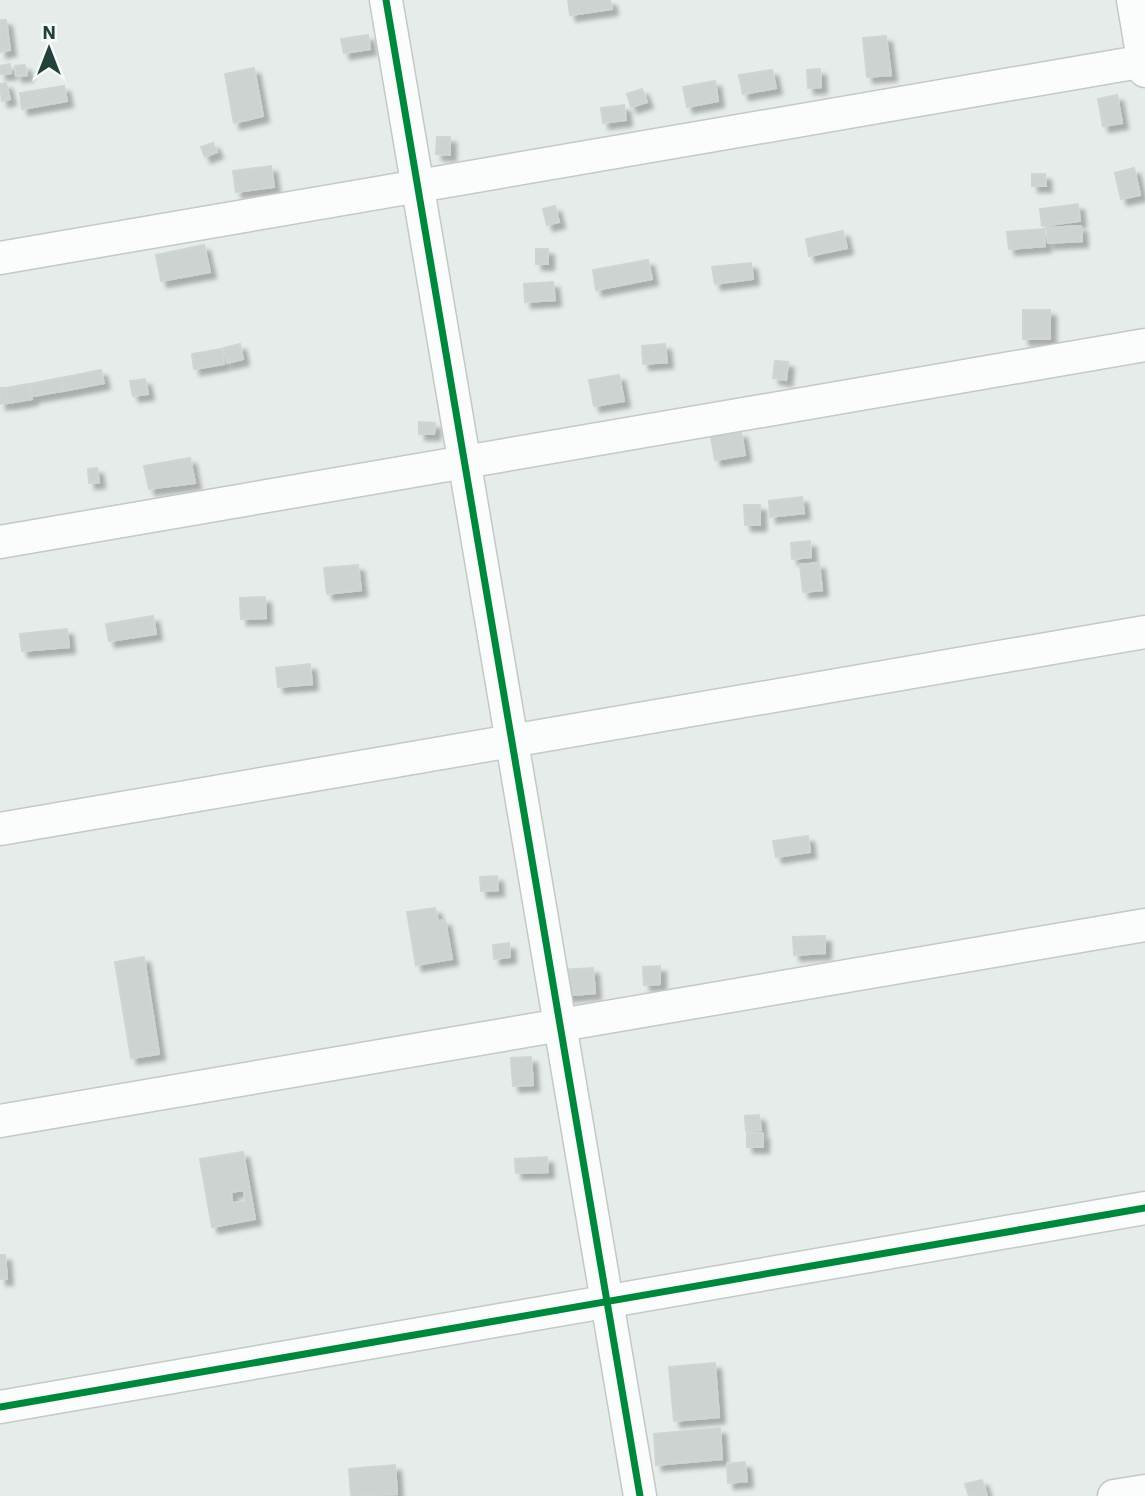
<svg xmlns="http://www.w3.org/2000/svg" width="1145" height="1496" font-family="'IBM Plex Sans',sans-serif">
<defs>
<filter id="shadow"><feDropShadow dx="6" dy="6" stdDeviation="2" flood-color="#0004"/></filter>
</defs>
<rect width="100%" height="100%" fill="#e6ecea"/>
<path fill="#cdd3d1" stroke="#cfd5d3" stroke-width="2" fill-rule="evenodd" filter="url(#shadow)" d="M568 0H610L612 9 570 15Z
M0 20H6L10 50 0 52Z
M368 35 370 49 344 53 341 39Z
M886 36 891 75 867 77 863 38Z
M10 64 11 73 0 74V66Z
M25 65 27 75 16 76 15 66Z
M254 68 263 116 234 123 225 74Z
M820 69 821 87 808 88 807 70Z
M772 70 776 88 743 94 739 75Z
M715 81 718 101 687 107 683 87Z
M6 83 10 99 2 101 0 84Z
M64 86 67 101 22 109 20 93Z
M642 89 647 102 631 107 627 94Z
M1117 95 1122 123 1103 126 1098 99Z
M624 105 626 120 603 123 601 108Z
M437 137H450V155L436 154Z
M213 143 217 152 205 157 201 147Z
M271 166 274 187 236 192 233 171Z
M1134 168 1140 195 1121 199 1115 173Z
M1032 174H1045L1046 186H1032Z
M1078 204 1080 221 1042 226 1040 209Z
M555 206 559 222 547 225 543 209Z
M1081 226 1082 241 1048 243 1047 228Z
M1044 229 1045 246 1009 249 1007 232Z
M843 231 847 248 809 256 806 239Z
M204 245 210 272 161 281 156 255Z
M536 249H548V264H536Z
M648 260 652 279 596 290 593 270Z
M751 263 753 279 715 284 712 267Z
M553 282 555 300 525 302 524 284Z
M1023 310H1050V339H1023Z
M240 344 243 359 227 363 224 348Z
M665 344 667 362 643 364 642 346Z
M222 349 224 364 194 369 192 354Z
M775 361 788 362 786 380 773 378Z
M101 370 104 383 63 391 61 378Z
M619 375 624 401 594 406 589 380Z
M60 378 62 391 33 396 30 384Z
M145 379 148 394 133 396 130 381Z
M29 384 32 399 8 403 5 388Z
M0 388H4L7 402 0 404Z
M419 422 435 423 434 434H419Z
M741 432 745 455 715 460 711 437Z
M190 458 195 483 149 489 144 466Z
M97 468 99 482 89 483 88 469Z
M802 497 804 513 770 517 769 501Z
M744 505H760V525H745Z
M810 541 811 557 792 559 791 543Z
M819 563 822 590 803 592 800 565Z
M358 565 361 590 327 594 324 568Z
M265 597 266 618 241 619 240 598Z
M153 616 156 634 109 641 106 624Z
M67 629 69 647 22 651 20 634Z
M310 664 312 684 278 687 276 668Z
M808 836 810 852 776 857 773 841Z
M497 876 498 890 481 891 480 877Z
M435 908 438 921 445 920 452 959 416 965 407 912Z
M825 936V953L794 955 793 937Z
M509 943 510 957 494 959 493 945Z
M144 957 159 1054 131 1058 115 962Z
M660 966V984L644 985 643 967Z
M593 968 595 993 562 996 560 970Z
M531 1057 533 1085 513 1086 511 1058Z
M759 1115 761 1130 746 1131 745 1116Z
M747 1133H763V1147H747Z
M243 1152 255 1219 212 1227 200 1159ZM244 1190 245 1202 232 1203 231 1192Z
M547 1157 548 1172 516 1173 515 1159Z
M0 1255H5L7 1279H0Z
M715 1363 719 1417 674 1421 669 1367Z
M720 1428 722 1459 656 1465 654 1434Z
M745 1462 747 1481 728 1483 727 1464Z
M395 1465 397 1494 351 1496 349 1469Z
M982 1480 987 1496H969L965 1484Z"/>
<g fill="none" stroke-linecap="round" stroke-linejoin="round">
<defs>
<path id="street" d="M386 0 640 1496
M1133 0 1145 71
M0 258 1145 61
M0 542 1145 345
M0 829 1145 632
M0 1121 1145 925
M0 1407 1145 1208
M1114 1496 1145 1491"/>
</defs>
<use href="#street" stroke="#c3c9c7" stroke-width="35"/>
<use href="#street" stroke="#fbfcfc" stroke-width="32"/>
<defs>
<path id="cycleway" d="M386 0 640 1496
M0 1407 1145 1208"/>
</defs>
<use href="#cycleway" stroke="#f5faf8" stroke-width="11"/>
<use href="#cycleway" stroke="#00873e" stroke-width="7"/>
</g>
<g transform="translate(49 49)" stroke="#f5faf8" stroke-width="5" paint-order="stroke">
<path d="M0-5L12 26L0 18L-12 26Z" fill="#22413b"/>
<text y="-10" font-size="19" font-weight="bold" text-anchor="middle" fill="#22413b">N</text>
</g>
</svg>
